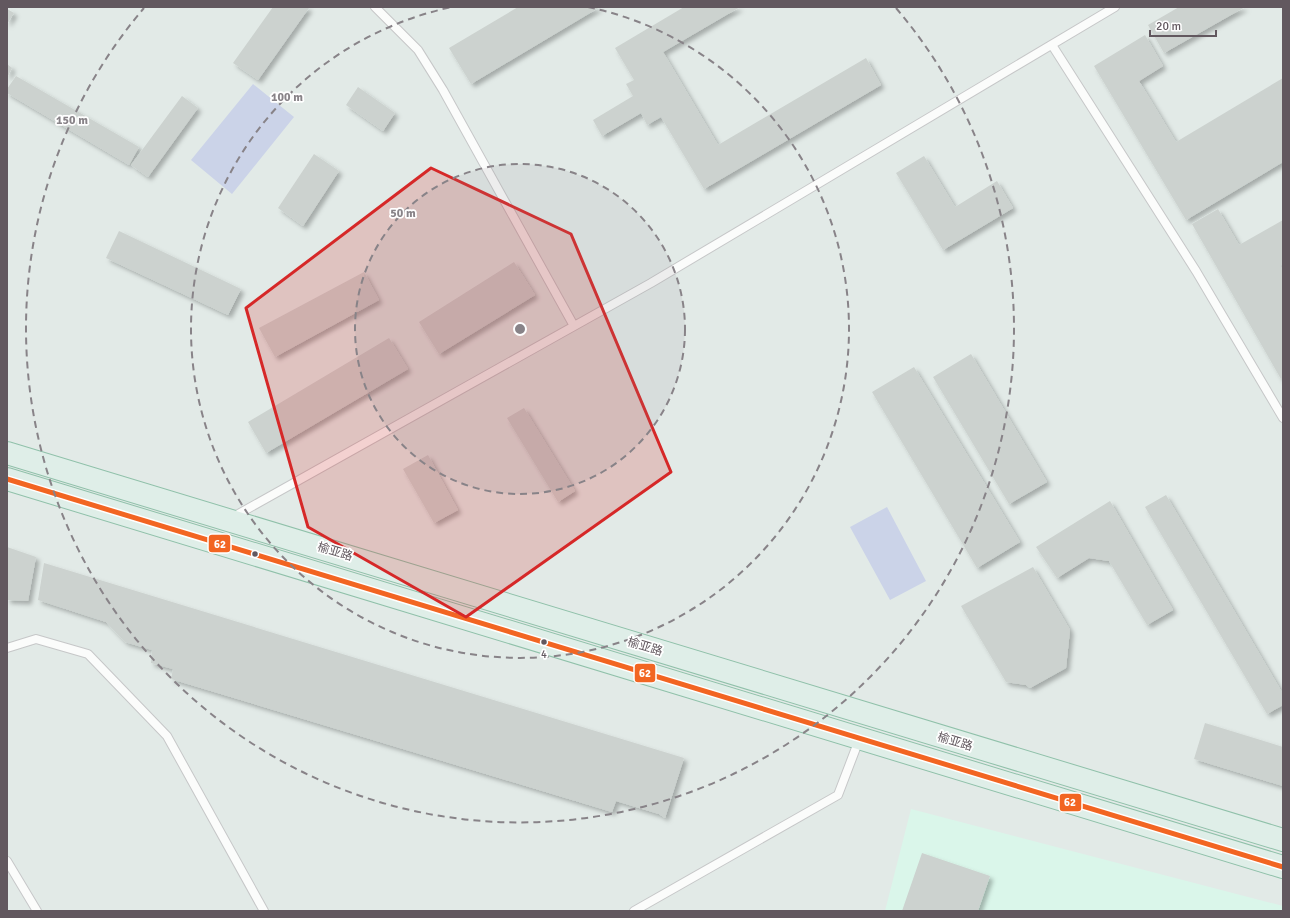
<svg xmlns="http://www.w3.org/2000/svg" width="1290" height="918" font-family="Signika,'Noto Sans SC',sans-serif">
<defs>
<filter id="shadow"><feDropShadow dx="3.5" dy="3.5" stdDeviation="2" flood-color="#0004"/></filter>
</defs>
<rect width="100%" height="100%" fill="#e2eae7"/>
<path fill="#daf6ea" d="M911 809 1283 906V911H885Z"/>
<path fill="#cbd3e8" d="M253 84 294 117 232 194 191 160Z
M887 507 926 581 890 600 850 527Z"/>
<path fill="#ccd2cf" filter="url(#shadow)" d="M273 7H307L309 8 258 80 233 63Z
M518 7H600L471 84 449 48Z
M684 7H740L663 52 718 145 866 58 881 85 704 189 661 117 647 125 641 113 602 136 593 120 633 96 626 84 634 80 615 48Z
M1179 7H1245L1164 53 1148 25Z
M7 9 14 13 7 24Z
M1145 35 1163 66 1139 81 1176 142 1283 78V162L1186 220 1094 66Z
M7 64 12 68 7 78Z
M16 76 139 147 129 165 7 93V89Z
M358 87 395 113 383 131 346 105Z
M182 96 198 108 148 177 131 165Z
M314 154 339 171 303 226 278 208Z
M924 156 955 207 997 181 1013 208 943 250 896 173Z
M1218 209 1239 245 1283 220V264L1281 266 1283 269V378L1281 379 1192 224Z
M119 231 241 289 228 315 106 258Z
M514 262 535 295 439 354 419 322Z
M364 272 379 300 275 357 259 328Z
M389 338 408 369 266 453 248 422Z
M971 354 1047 482 1009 504 933 377Z
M914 367 1020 542 977 568 872 392Z
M524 408 575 491 558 502 507 418Z
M428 455 458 510 434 523 403 469Z
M1166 495 1283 694V705L1267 714 1145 507Z
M1110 501 1173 610 1147 625 1109 561 1089 558 1057 578 1036 547Z
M7 547 36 557 28 601 7 600Z
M44 563 684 758 665 818 659 814 616 801 612 812 171 679 173 669 151 663 152 650 125 642 106 622 38 600Z
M1033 567 1070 630 1066 668 1030 688 1026 685 1006 682 961 606Z
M1205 723 1283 747V786L1194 759Z
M922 853 990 876 978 911H902Z"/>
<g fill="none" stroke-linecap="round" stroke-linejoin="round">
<defs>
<path id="lane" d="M375 7 418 50 443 90 574 326
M1052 45 1196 271 1283 418
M233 517 651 283 1115 7
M7 648 36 639 88 654 167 736 264 911
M7 861 37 911
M634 911 838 795 859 740"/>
<path id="highway" d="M7 453 1283 840
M7 479 1283 867"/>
</defs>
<use href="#lane" stroke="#c6c7c8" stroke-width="10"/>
<use href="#highway" stroke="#90c1aa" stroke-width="24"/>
<use href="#lane" stroke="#fbfcfb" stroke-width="8"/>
<use href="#highway" stroke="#dfeee8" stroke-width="22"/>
<defs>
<path id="bus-1" d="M7 479 1283 867"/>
</defs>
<use href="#bus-1" stroke="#fff" stroke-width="8"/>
<use href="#bus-1" stroke="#f26522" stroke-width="5"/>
</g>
<path fill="#d62828" fill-opacity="0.2" stroke="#d62828" stroke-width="3" stroke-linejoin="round" d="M431 168 571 234 671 472 466 617 308 527 246 308Z"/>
<circle cx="520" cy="329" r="165" fill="#888388" fill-opacity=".12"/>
<g fill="none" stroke="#888388" stroke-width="2" stroke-dasharray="7 5">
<circle cx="520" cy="329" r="165"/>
<path d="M588 7A329 329 0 1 1 452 7"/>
<path d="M896 8A494 494 0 1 1 144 8"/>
</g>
<g fill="#62585f" stroke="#fff" stroke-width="1.5">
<circle cx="255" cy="554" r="3.5"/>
<circle cx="544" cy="642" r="3.5"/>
</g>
<g text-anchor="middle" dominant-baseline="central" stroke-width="3.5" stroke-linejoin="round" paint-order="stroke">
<g font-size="11" fill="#62585f" stroke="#fff">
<text x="544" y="654">4</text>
</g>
<g font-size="12" fill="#62585f" stroke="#fff">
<text transform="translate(335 552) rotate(17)">榆亚路</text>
<text transform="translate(645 647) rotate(17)">榆亚路</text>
<text transform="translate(955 742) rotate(17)">榆亚路</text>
</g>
</g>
<circle cx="520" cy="329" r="6" fill="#888388" stroke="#fff" stroke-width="2"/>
<g font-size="12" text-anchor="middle" font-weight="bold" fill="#888388" stroke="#fff" stroke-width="3.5" stroke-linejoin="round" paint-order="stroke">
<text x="287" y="101">100 m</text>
<text x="72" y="124">150 m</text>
<text x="403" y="217">50 m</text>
</g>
<g stroke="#fff" stroke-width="1.5">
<rect x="208" y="534" width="23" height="19" rx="4" fill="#f26522"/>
<rect x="634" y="663" width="22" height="20" rx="4" fill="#f26522"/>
<rect x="1059" y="793" width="23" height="19" rx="4" fill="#f26522"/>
</g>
<g font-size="11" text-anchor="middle" font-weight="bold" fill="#fff">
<text x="220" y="548">62</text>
<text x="645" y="677">62</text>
<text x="1070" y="806">62</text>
</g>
<rect width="1290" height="918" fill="none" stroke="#62585f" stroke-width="16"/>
<path d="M1150 30v6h66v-6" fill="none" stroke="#62585f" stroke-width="2"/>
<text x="1156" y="30" font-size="12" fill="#62585f" stroke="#ffffff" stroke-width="3" paint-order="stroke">20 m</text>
</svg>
